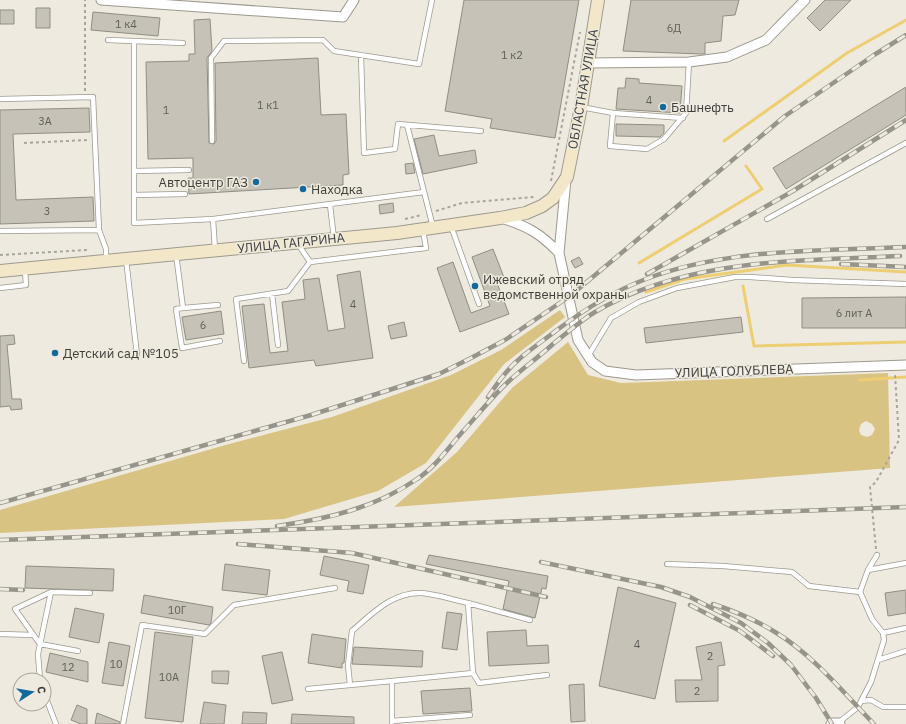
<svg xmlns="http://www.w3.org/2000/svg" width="906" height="724" font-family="'IBM Plex Sans',sans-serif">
<rect width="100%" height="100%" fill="#eeeadf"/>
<path fill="#d9c383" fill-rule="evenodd" d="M560 310 565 317 504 364 426 463 378 491 284 519 0 533V510L229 444 332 417 451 375 501 350Z
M568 342 588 375 621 383 888 373 890 468 394 507 457 452 512 388ZM866 421 872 424 875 429 872 435 867 437 861 435 859 430 861 424Z"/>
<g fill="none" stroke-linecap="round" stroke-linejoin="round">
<path stroke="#edce73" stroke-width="3" d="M724 141 847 53 906 20
M639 263 762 189 746 166
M743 286 754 346 906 342
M646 292 685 279 787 265 906 272
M860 380 906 377"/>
</g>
<path fill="#c6c2b8" stroke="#908d83" d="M464 0H579L555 138 490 128 492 119 445 111Z
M631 0H739L735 15 723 16 721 41 705 43V54H701L623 51Z
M825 0H851L820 31 807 18Z
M36 8H50V28H36Z
M0 10H14V24H0Z
M93 12 160 18 158 36 91 30Z
M210 19 212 51 207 58 209 143 214 144 216 141 215 63 318 58 321 115 346 114 349 174 343 175V185L189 194 188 178H193V158L148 159 146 62 189 61V54H195L194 20Z
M626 78 639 79V83L682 86 680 113 616 109 618 88H625Z
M906 87V115L786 189 773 168Z
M89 108 90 132 13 134 16 200 93 197 94 221 0 224V110Z
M616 124 664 125V133L660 137 616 136Z
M434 135 439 156 475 150 477 163 423 174 414 139Z
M413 163 415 173 406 174 405 164Z
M393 203 394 212 380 214 379 205Z
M493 249 505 280 497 283 509 314 460 332 437 268 453 262 471 313 490 306 472 257Z
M579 257 583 264 575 268 571 261Z
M360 271 373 358 316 366 314 360 249 368 242 306 264 304 270 353 288 351 282 302 305 299 303 280 319 278 328 331 345 328 337 275Z
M906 297V328H802V298Z
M221 311 224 334 186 340 182 317Z
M741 317 743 332 646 343 644 328Z
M404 322 407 336 391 339 388 326Z
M14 335 15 344 7 345 12 399H21L22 409 11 410 10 406 0 407V336Z
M429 555 548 576 546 589 542 588 535 618 503 609 509 581 426 564Z
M324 556 369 565 363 594 347 591 349 581 320 575Z
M225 564 270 570 267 595 222 590Z
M26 566 114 569 113 591 25 588Z
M618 587 676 603 655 699 599 686Z
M906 590V613L888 616 885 593Z
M144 595 213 607 211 623 209 625 141 613Z
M75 608 104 614 99 643 69 637Z
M447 612 462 614 457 650 442 648Z
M526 630 527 646 548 645 549 663 489 666 487 632Z
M155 632 193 637 183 722 145 718Z
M312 634 346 639 344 663H342V668L308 663Z
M109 642 130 646 123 686 102 683Z
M721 642 725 665 718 666V701L676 702 675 680H702L696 647Z
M354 647 423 651 422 667 352 664Z
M282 652 293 700 272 704 262 656Z
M50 653 88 662V682L46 672Z
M212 671H229L228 684 212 683Z
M584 684 585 721 571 722 569 685Z
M470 688 472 711 423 714 421 691Z
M204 702 226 705 224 724H200Z
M77 705 87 709V724H81L71 720Z
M243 712 267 713 266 724H242Z
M97 713 120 722 119 724H95Z
M292 714 354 717V724H291Z"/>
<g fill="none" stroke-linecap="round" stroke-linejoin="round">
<defs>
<path id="service" d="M108 40 183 43
M134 41V223L213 219 424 192
M361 55 364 153 395 149 398 124 481 131
M0 99 93 97 99 230 106 249V259
M581 107 613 113 610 146 647 149 664 139 686 113 689 62
M613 113 683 118
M407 125 433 227
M212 141 211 58 224 41 323 40 334 51 419 64 432 0
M134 171 189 170
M134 195 185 194
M330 205 334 239
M213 219 215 250
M767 219 906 143
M451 226 479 304
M0 231 99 230
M298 244 310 262 426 248 423 230
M176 254 183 308 218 305
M126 259 137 355
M0 288 26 285 25 270
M272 294 278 345
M183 308 176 309 182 348 220 341
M588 356 611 318 639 302 677 288 735 277H750L792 280 906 284
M244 361 236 299 288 291 310 262
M667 564 723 566 792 572 809 586 860 592
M868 570 906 563
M51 592 90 593
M883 633 906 628
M0 634 33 635
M878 660 906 651
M473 673 479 683 547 675
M40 680 38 654 51 592 15 609 40 644 78 651
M392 681 473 673 468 603 530 620
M350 685 348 665 352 631C373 613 392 592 422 593 436 594 454 600 468 603
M308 689 392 681V724
M44 693 56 724
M861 701 871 700 883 707H906
M392 721 470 715
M838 723 858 707 871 682 884 640 883 633 872 619 860 592 868 570 877 555
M123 724 142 625 205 634 234 605 335 588"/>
<path id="minor" d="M101 0 343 17 354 0
M587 63 689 62 727 57 766 40 805 0
M566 179 559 253 578 340 592 362 605 371 636 375 906 365
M501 218C527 226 540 233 559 253"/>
<path id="tertiary" d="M832 724H839"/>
<path id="secondary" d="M0 271 397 233 500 218 526 213 542 206 553 198 567 177 581 107 598 0"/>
</defs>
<use href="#service" stroke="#9d998f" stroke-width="6"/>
<use href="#minor" stroke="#9d998f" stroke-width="11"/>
<use href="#tertiary" stroke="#9d998f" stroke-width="13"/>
<use href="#secondary" stroke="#9d998f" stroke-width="14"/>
<path stroke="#a8a59d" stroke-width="2" stroke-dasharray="3 3" stroke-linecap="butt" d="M85 91V0
M24 143 88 140
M551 181 580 32
M436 211 462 203 534 197
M405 219 422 215
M0 255 87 250
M876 549 870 487 876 482 899 440 895 374"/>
<use href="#service" stroke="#fff" stroke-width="4.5"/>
<use href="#minor" stroke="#fff" stroke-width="9"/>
<use href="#tertiary" stroke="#fff" stroke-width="11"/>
<use href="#secondary" stroke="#f2e8c9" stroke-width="12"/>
<defs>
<path id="rail" d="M841 264 906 267
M647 274 793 191 906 120
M488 397C493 390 498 382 504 375 518 357 539 344 557 330 585 309 614 291 646 279 728 248 820 251 906 247
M0 503 311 415 439 374 471 358 505 340 570 296 785 116 874 55 906 35
M277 526C327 519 375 508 417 479 437 466 450 445 466 428 480 412 494 395 509 381 523 368 539 357 553 344 567 333 580 321 595 312 687 258 797 261 900 256
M0 540 906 507
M238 544 352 553 546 597
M541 562 661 587 690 597 741 623 768 643 791 665 816 698 832 724
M0 589 23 590
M713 604C734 611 756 620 775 632 813 655 843 692 874 724
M690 605 740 631 773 656"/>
</defs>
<use href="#rail" stroke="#97948c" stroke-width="4.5"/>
<use href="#rail" stroke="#eeeadf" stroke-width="3" stroke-dasharray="9" stroke-linecap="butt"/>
</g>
<g fill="#13699a" stroke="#eeeadf" stroke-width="1.5">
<circle cx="663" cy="107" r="4"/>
<circle cx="256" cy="182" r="4"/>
<circle cx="303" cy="189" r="4"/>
<circle cx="475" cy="286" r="4"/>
<circle cx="55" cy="353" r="4"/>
</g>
<g text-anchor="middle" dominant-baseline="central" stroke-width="3" stroke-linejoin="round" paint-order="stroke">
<g font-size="11" fill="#605e59">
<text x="126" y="24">1 к4</text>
<text x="674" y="28">6Д</text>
<text x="512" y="55">1 к2</text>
<text x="649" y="100">4</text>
<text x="268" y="105">1 к1</text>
<text x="166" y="110">1</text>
<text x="45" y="121">3А</text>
<text x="47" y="211">3</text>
<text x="353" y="304">4</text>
<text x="854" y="313">6 лит А</text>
<text x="203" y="325">6</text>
<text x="177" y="610">10Г</text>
<text x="637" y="644">4</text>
<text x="710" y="656">2</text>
<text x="116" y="664">10</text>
<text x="68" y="667">12</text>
<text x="169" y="677">10А</text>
<text x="697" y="691">2</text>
</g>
<g font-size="13" fill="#3e3d39" stroke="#eeeadf">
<text transform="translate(583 89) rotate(-80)">ОБЛАСТНАЯ УЛИЦА</text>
<text transform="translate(291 243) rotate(-6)">УЛИЦА ГАГАРИНА</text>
<text transform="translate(734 371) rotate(-2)">УЛИЦА ГОЛУБЛЕВА</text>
</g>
<g font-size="13" fill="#3e3d39" stroke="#eeeadf" text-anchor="start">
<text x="671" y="107">Башнефть</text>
<text x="248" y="182" text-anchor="end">Автоцентр ГАЗ</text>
<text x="311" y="189">Находка</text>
<text x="483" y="279">Ижевский отряд<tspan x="483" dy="15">ведомственной охраны</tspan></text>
<text x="63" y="353">Детский сад №105</text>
</g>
</g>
<g transform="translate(32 692) rotate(78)"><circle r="19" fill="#eeeadf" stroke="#a8a59d"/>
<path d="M0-3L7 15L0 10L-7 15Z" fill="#13699a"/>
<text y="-6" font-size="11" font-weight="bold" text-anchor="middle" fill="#3e3d39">С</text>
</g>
</svg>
